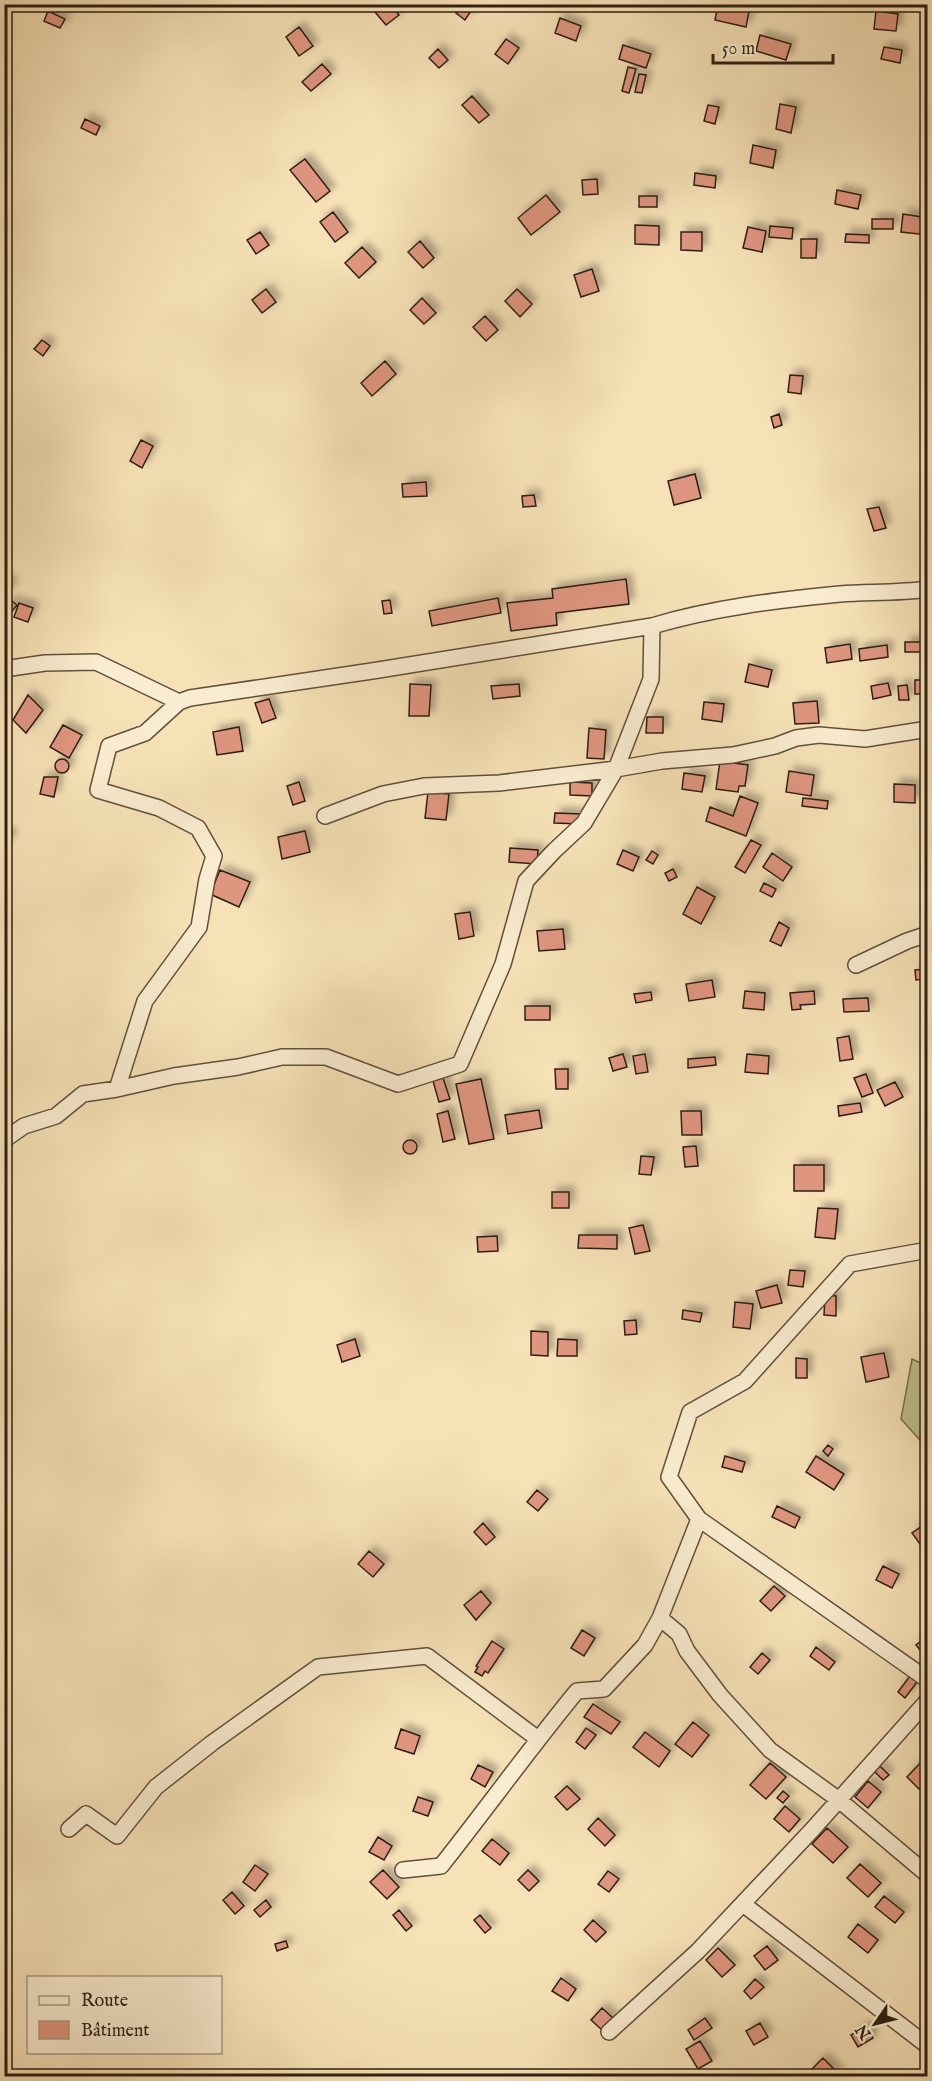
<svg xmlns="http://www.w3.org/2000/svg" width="932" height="2081" font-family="'IM FELL English',serif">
<defs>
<filter id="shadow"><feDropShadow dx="5.5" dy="-5.5" stdDeviation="3" flood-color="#0004"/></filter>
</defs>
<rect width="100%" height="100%" fill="#f7e2b7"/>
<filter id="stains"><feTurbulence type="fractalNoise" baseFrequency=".00333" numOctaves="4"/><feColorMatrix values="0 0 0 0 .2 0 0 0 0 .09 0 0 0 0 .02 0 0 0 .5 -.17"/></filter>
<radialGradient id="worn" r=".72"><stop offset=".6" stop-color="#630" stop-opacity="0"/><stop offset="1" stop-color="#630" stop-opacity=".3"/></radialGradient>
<path fill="#bec38e" stroke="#767150" stroke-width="1.5" d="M912 1359 927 1366V1448L901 1419Z"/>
<path fill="#df9680" stroke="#2f1f13" stroke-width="1.5" filter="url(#shadow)" d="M384 4H390L399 15 386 25 375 12Z
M462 4 472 9 465 20 456 13Z
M718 4 750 6 746 27 715 20Z
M48 11 65 19 60 28 44 21Z
M876 11 898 14 896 31 874 29Z
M560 18 581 26 576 41 555 33Z
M299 27 313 46 299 56 286 37Z
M760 35 791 44 786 60 756 51Z
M506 39 519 48 508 64 495 54Z
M623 45 651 54 646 68 619 59Z
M884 47 902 50 900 63 881 59Z
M438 49 448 60 439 68 429 58Z
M322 64 331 74 311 91 302 82Z
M628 67 636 69 629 93 622 91Z
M639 74 646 75 642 93 635 92Z
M472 96 489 115 479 123 462 105Z
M780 104 796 107 791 133 776 129Z
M708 105 719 107 715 124 704 121Z
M85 119 100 126 96 135 81 128Z
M753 145 776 150 773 168 750 163Z
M305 159 330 191 316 202 290 170Z
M695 173 716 176 715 188 694 185Z
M597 179 598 194 583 195 582 180Z
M837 190 861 195 858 209 835 204Z
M546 195 560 212 531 235 518 218Z
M639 196H657V207H639Z
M333 212 348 232 335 242 320 222Z
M903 214 928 218V235L901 232Z
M872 219H893V229H872Z
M635 225 659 226V245L635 244Z
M770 226 793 228 792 239 769 237Z
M748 227 766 231 762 252 743 248Z
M260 232 269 245 256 254 247 240Z
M681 232H702V251L681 250Z
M846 234 869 235V243L845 242Z
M801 239H817L816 258H801Z
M420 241 434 258 423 268 408 252Z
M362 247 376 262 359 278 345 263Z
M592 269 599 291 581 297 574 275Z
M266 289 276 302 262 313 252 300Z
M517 289 532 304 520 317 505 301Z
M422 298 436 313 424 324 410 310Z
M485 316 498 330 486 341 473 327Z
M42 340 50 346 43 356 34 349Z
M385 361 396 374 372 396 361 383Z
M790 375 803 376 801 394 788 392Z
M779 414 782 425 774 428 771 417Z
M141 440 153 446 142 468 130 461Z
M695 474 701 498 674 505 668 481Z
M426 482 427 496 403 497 402 484Z
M534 495 536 506 523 507 522 496Z
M879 507 886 528 874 531 867 509Z
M4 579 12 584 5 595H4Z
M626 579 629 604 556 613 557 625 511 631 507 603 553 598 552 589Z
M498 598 501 613 432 626 429 611Z
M390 600 392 613 384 614 382 601Z
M12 601 17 605 9 615 4 610Z
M19 603 33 608 28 622 14 617Z
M905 642H928L927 652H905Z
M850 644 852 659 827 663 825 648Z
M887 645 888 657 860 661 859 649Z
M749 664 772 670 768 687 745 682Z
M915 680H928V694H915Z
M888 683 891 695 873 699 871 686Z
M410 684 431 685 429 716H409Z
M519 684 520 696 493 699 491 686Z
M907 685 909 700H899L898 686Z
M28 695 43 710 26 733 13 720Z
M269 699 276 718 262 723 255 703Z
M817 701 819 723 795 724 793 703Z
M704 702 724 704 722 722 702 719Z
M647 717H663V733H646Z
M63 725 82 735 69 758 50 747Z
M239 727 243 751 217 755 213 732Z
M589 728 606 730 604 759 587 758Z
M55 766a7 7 0 1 1 14 0a7 7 0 1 1-14 0Z
M720 761 748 765 745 786H739L738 792 716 789Z
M789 771 814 775 811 796 786 792Z
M684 773 705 776 702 792 682 789Z
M44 777H58L54 797 40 794Z
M299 782 305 801 293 805 287 786Z
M570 782 592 783V796L570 795Z
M894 784 915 785V803L894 802Z
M428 792 449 794 446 820 425 818Z
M740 796 758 803 746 836 706 821 710 807 733 816Z
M803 798 828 801 827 809 802 806Z
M555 813 582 814 581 824 554 823Z
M305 831 310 852 282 859 278 837Z
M4 832 12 835 4 848Z
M751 840 761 845 745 873 735 867Z
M510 848 538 850 537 864 509 862Z
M623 850 639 857 633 871 617 864Z
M652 851 658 855 653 864 646 860Z
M772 853 792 867 783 881 763 867Z
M673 869 677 877 669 881 665 873Z
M220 870 250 882 239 907 210 894Z
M764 883 776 889 772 897 760 891Z
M697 887 715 897 701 924 683 914Z
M470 912 474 936 459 939 455 914Z
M779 922 789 928 781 946 770 941Z
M563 929 565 949 539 951 537 931Z
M928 969V979L916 980 915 970Z
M712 980 715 997 689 1001 686 984Z
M745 991 765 993 764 1010 743 1008Z
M814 991 815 1004 800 1005 801 1009 792 1010 790 993Z
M651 992 652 1000 636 1003 634 994Z
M868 998 869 1011 844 1012 843 999Z
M525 1006H550V1020H525Z
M849 1036 853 1059 840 1061 837 1038Z
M623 1054 627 1067 613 1071 609 1058Z
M645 1054 648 1072 636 1074 633 1056Z
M747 1054 769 1056 768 1074 745 1072Z
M715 1057 716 1065 688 1068V1059Z
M555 1069H568V1089H556Z
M866 1074 873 1093 862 1097 854 1078Z
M443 1078 450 1099 439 1102 433 1081Z
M481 1079 494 1139 469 1144 456 1084Z
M895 1082 903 1097 885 1106 877 1090Z
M860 1103 862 1112 839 1116 838 1106Z
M539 1110 542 1128 508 1134 505 1115Z
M448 1111 455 1139 443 1142 437 1114Z
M681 1111H701L702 1135H682Z
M403 1147a7 7 0 1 1 14 0a7 7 0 1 1-14 0Z
M696 1146 698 1166 685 1167 683 1147Z
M641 1156 654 1157 651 1175 639 1174Z
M794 1165H824V1191H794Z
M552 1192H569V1208H552Z
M818 1208 838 1209 835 1239 815 1237Z
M643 1225 650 1251 635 1254 629 1228Z
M579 1235H617V1249L578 1248Z
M497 1236 498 1251 478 1252 477 1237Z
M790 1270 805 1271 803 1287 788 1285Z
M777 1285 782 1303 761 1308 756 1291Z
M825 1295 836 1296V1316L824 1315Z
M735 1302 753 1304 750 1329 733 1327Z
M683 1310 702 1313 700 1322 682 1319Z
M636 1320 637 1334 625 1335 624 1321Z
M531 1331 548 1332V1356L531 1355Z
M355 1339 360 1356 342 1362 337 1345Z
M558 1339 577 1340V1356H557Z
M884 1353 889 1377 866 1382 861 1357Z
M796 1358 807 1359V1378H796Z
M828 1445 833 1449 828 1456 823 1451Z
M725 1456 745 1462 742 1472 722 1467Z
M816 1456 844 1474 834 1490 806 1472Z
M537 1490 548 1499 538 1511 527 1502Z
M777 1506 800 1517 795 1528 772 1517Z
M483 1523 495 1537 486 1545 474 1532Z
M925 1524 928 1528V1549L925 1551 912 1533Z
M369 1551 384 1564 373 1577 358 1564Z
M883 1566 899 1574 892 1588 876 1580Z
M774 1586 785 1596 771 1611 760 1601Z
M481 1591 491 1603 476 1620 464 1605Z
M582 1630 595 1638 584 1656 571 1648Z
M928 1636V1658L927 1659 916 1645Z
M492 1641 504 1649 488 1673 485 1671 482 1676 475 1672 478 1667 476 1666Z
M816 1647 835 1662 829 1670 810 1656Z
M762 1653 770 1660 758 1674 750 1667Z
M910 1676 917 1682 905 1698 898 1692Z
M593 1704 620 1722 611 1734 584 1717Z
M693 1722 709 1735 692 1757 675 1744Z
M586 1728 596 1735 585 1749 576 1742Z
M401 1729 420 1736 414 1754 395 1748Z
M645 1732 670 1751 659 1767 633 1747Z
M926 1757 928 1781 919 1789 907 1777Z
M770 1763 786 1777 766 1799 750 1785Z
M478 1765 493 1772 485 1787 471 1779Z
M880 1766 889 1775 883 1780 874 1771Z
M868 1781 881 1792 868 1808 855 1797Z
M567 1786 580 1799 567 1810 555 1797Z
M783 1791 789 1796 783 1803 777 1798Z
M418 1797 433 1802 428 1816 413 1811Z
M785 1806 800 1819 789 1832 774 1819Z
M598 1818 615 1835 605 1846 588 1829Z
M827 1828 848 1847 833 1863 812 1844Z
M378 1837 392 1846 384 1860 369 1852Z
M492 1839 509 1853 500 1865 482 1851Z
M860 1864 881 1883 868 1897 847 1878Z
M255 1865 268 1874 255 1891 243 1882Z
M383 1870 399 1887 387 1899 370 1882Z
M528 1870 539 1881 529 1891 518 1880Z
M608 1871 619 1879 609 1892 598 1884Z
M232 1892 244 1906 235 1914 223 1900Z
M884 1896 904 1912 895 1923 875 1907Z
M266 1900 271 1907 260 1917 254 1910Z
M399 1910 412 1926 406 1931 393 1915Z
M480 1915 491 1928 485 1933 474 1920Z
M593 1920 606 1932 596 1942 584 1930Z
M858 1924 878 1940 868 1953 848 1937Z
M286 1941 288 1947 277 1951 275 1944Z
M767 1946 778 1960 765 1970 754 1956Z
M718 1948 735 1965 722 1977 706 1960Z
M561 1978 576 1989 568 2001 552 1991Z
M755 1979 764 1987 751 1999 744 1991Z
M602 2008 613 2018 602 2030 591 2020Z
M705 2018 712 2028 694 2040 688 2030Z
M760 2023 768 2037 754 2045 746 2031Z
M866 2026 873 2038 858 2047 851 2035Z
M700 2041 712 2061 698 2069 686 2049Z
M823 2058 838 2073 835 2076H818L811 2070Z"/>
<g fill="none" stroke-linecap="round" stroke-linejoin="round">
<defs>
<path id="street" d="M4 669 45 663 96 662 179 702 190 698 372 671 652 626C712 608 777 600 840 594 869 592 899 593 928 589
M325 816 383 794 424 786 499 783 616 769 662 761 733 755 775 746 796 738 819 735 865 739 928 729
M856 965 907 941 928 934
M117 1089 174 1076 238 1067 282 1057H326L398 1084 460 1064 503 964 526 881 554 851 584 823 616 769 651 679 652 626
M4 1140 24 1126 56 1116 83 1094 117 1089 145 1001 199 927 207 879 214 856 198 828 159 808 98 790 109 746 145 733 179 702
M699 1519 928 1680
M660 1618 679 1634 687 1651 720 1695 770 1750 839 1800 928 1875
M69 1829 86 1814 117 1836 156 1787 212 1743 318 1667 427 1656 538 1739
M403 1870 441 1866C487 1808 530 1748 577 1691L604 1689 645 1645 660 1618 699 1519 669 1477 690 1412 745 1381 850 1264 928 1250
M743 1904 928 2046
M609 2032 698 1951 812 1830 928 1700"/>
</defs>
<use href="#street" stroke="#61503c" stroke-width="18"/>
<use href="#street" stroke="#faecd0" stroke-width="15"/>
</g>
<rect width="932" height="2081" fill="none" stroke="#f7e2b7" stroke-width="24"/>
<rect x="6" y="6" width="920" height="2069" fill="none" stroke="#2f1f13" stroke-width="3"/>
<rect x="12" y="12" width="908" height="2057" fill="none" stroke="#2f1f13" stroke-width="1.5"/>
<rect x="27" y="1976" width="195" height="78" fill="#faecd0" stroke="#a99a84" stroke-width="1.5"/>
<rect x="39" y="1996" width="30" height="9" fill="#faecd0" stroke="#a99a84" stroke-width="1.5"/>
<text x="81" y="2006" font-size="18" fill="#2f1f13">Route</text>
<rect x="39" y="2021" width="30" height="18" fill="#df9680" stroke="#a99a84" stroke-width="1.5"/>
<text x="81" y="2036" font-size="18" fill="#2f1f13">Bâtiment</text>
<g transform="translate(875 2024) rotate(235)" stroke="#faecd0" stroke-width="4.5" paint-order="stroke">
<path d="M0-4.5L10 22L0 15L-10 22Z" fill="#2f1f13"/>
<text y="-9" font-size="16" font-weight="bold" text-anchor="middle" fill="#2f1f13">N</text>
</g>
<path d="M713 54v9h120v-9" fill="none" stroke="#2f1f13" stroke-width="3"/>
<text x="722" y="54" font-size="18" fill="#2f1f13" stroke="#faecd0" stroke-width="4.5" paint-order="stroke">50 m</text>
<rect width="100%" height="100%" filter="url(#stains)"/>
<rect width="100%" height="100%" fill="url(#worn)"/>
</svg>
